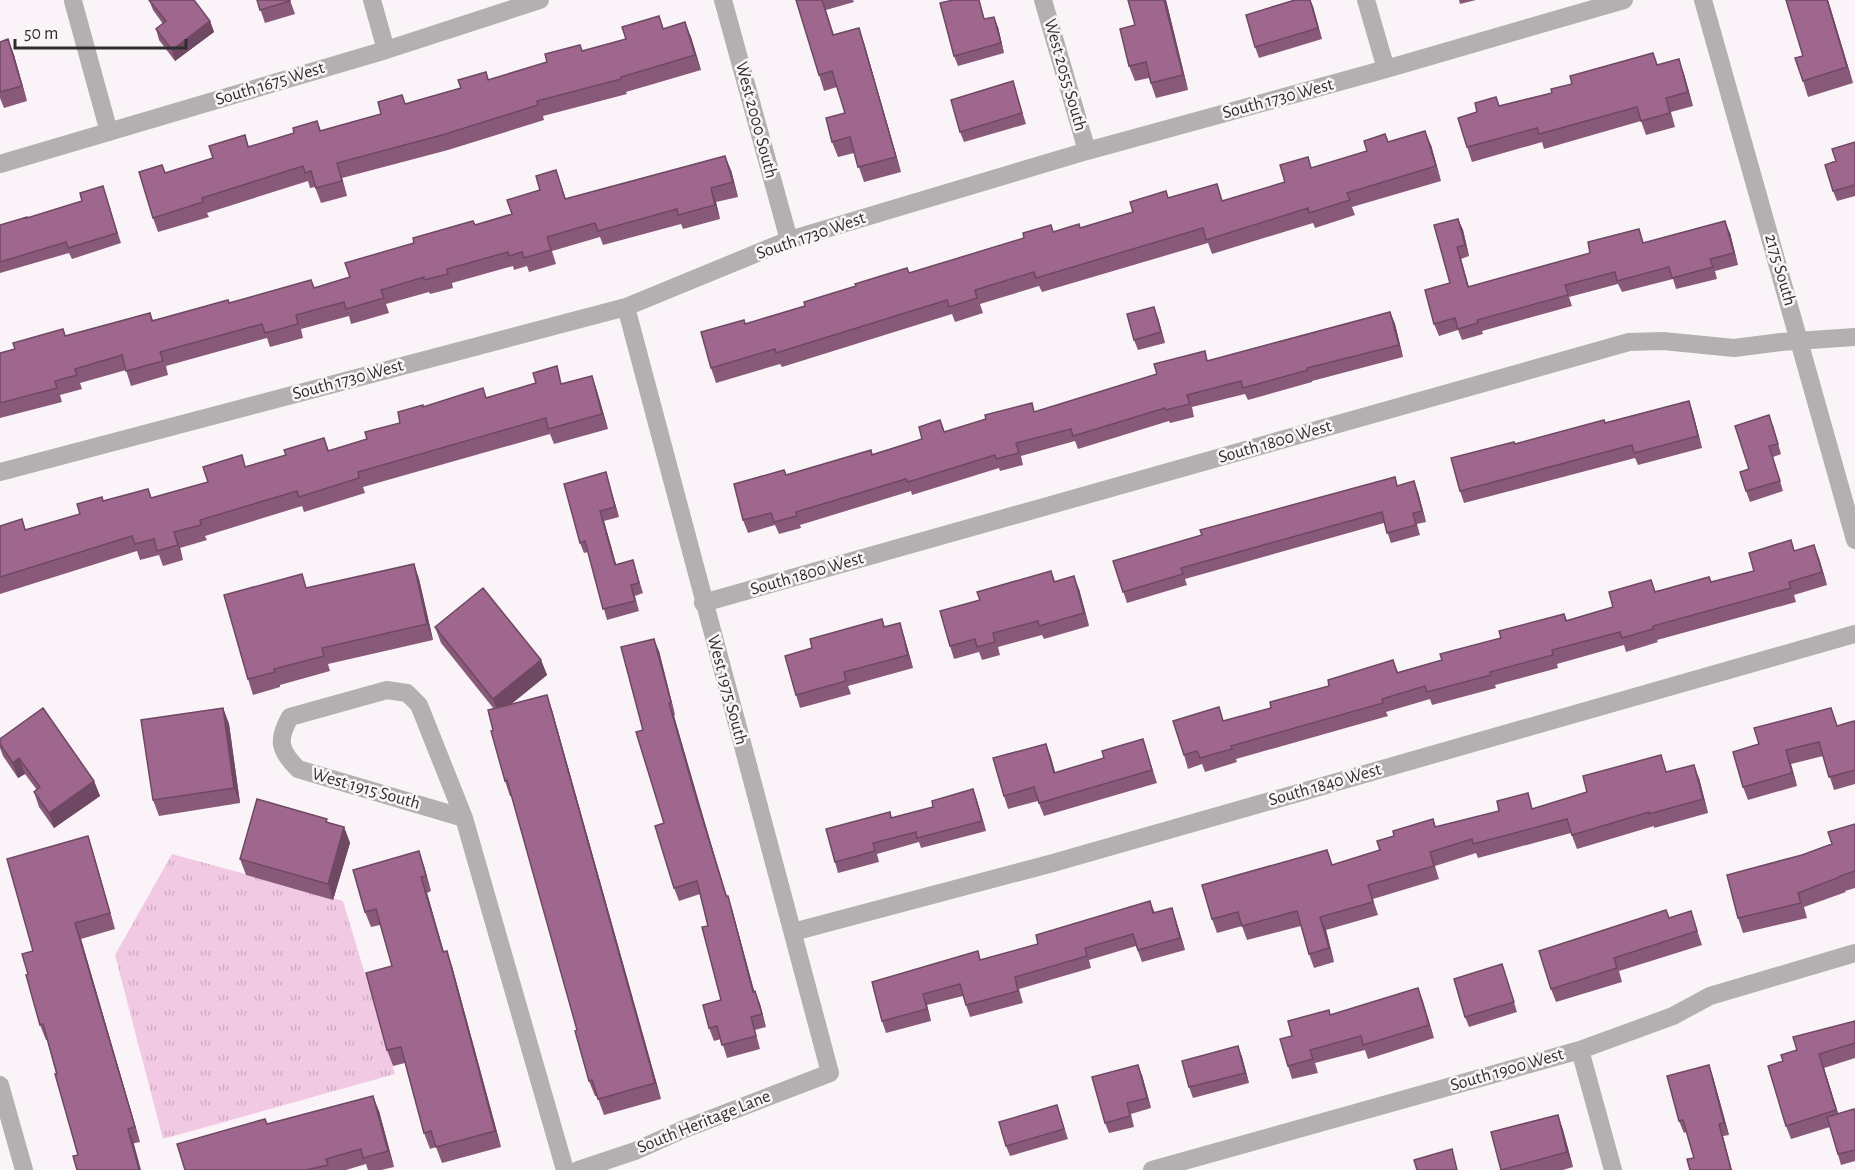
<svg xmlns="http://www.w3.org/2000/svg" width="1855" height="1170" font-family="'Alegreya Sans',sans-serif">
<defs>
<pattern id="park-tufts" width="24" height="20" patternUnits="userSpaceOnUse" patternTransform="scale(1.5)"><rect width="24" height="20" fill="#f1c9e3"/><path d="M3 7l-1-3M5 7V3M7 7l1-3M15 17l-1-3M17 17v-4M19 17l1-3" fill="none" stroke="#cfadc3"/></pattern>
</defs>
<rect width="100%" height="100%" fill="#faf4f8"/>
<path fill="url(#park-tufts)" d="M172 854 343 901 395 1074 163 1139 115 955Z"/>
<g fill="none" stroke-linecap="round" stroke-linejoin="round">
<path stroke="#b3b0b2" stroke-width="18" d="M372 0 386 50
M723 0 789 240
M1043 0 1087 151
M1366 0 1386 69
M1703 0 1855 540
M73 1 109 132
M0 164 386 50 540 0
M0 472 626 307 789 240 1087 151 1386 69 1624 0
M703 603 1629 342 1663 341 1734 348 1781 342 1855 337
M464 818 298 769C279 750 277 740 290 717L387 690 407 693 419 705 464 818 565 1170
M793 932 1053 863 1855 634
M1580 1050 1613 1170
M0 1085 24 1170
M578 1170 635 1151 682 1130 830 1073 626 307
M1152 1170 1580 1050 1673 1016 1710 996 1855 953"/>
</g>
<path fill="#895979" d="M149 0 210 21 214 32 175 61 159 40 156 29 163 24 153 10Z
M257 0H290L295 14 265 23Z
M796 0H853L854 2 826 10 834 35 864 43 901 172 864 182 854 153 838 157 832 142 845 113 837 87 824 91 819 75Z
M1128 0H1166L1188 90 1156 98 1149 78 1135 81 1129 66 1135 25Z
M1310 0 1322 39 1259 58 1255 47Z
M1459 0H1476L1460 4Z
M1828 0 1853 83 1808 97 1803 81V56Z
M659 16 664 29 691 37 701 70 626 92 627 94 543 116 544 120 448 150 342 178 347 196 321 203 315 187 310 188 308 181 207 213 209 217 158 232 153 218 162 165 165 173 213 158 245 135 249 147 294 133 317 121 321 131 381 114 402 95 405 104 461 88 486 72 489 80 547 62 582 51 626 39Z
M985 19 998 27 1004 53 958 66 954 56Z
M8 39 14 55 27 101 4 108 0 98V42Z
M1653 53 1657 65 1684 74 1693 106 1671 112 1675 127 1646 135 1641 121 1544 149 1542 142 1472 162 1467 147 1477 112 1499 106 1552 93 1572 84Z
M1013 81 1026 124 964 142 960 132Z
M1388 142 1431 145 1441 181 1352 207 1355 215 1315 228 1313 223 1212 254 1208 243 1042 292 1039 286 980 304 983 313 955 322 952 314 782 367 780 364 716 383 711 368 746 324 805 306 909 273 1053 232 1081 228 1133 212 1169 198 1223 201 1285 182 1312 168 1367 151Z
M1855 142V196L1837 201 1833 191 1836 161Z
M556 170 566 199 731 170 738 197 716 202 720 219 683 229 681 224 603 245 600 237 552 251 556 264 529 272 527 266 514 270 513 266 452 283 453 288 430 294 429 292 386 304 389 313 351 324 349 316 301 329 303 338 270 347 267 338 166 366 168 375 131 386 126 370 80 383 82 389 60 395 62 402 0 418V353L15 349 63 329 66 336 150 313 153 320 229 303 314 288 350 277 475 225 512 214 540 190Z
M103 186 121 243 72 259 69 253 0 273V225L27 218 82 201Z
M1458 219 1463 230 1469 256 1461 259 1469 287 1644 242 1730 233 1738 265 1715 271 1717 279 1676 289 1673 279 1622 292 1618 284 1569 297 1572 306 1482 331 1483 334 1462 340 1458 330 1439 336 1434 324 1450 283Z
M1390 312 1395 324 1403 357 1312 381V382L1248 400 1245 394 1192 407 1194 417 1170 423 1169 421 1078 449 1075 441 1021 456 1023 465 1000 471 999 468 912 495 911 491 800 525 801 528 779 534 775 525 748 533 743 520 786 475 872 454 922 439 940 420 945 432 1035 412 1208 361Z
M1158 318 1165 343 1138 350 1134 340Z
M592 376 597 391 608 429 554 444 550 434 363 487 365 493 304 512 302 506 205 536 207 540 180 548 183 560 163 566 159 555 140 560 137 551 0 594V526L22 519 26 530 80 514 104 501 148 489 151 498 208 482 246 467 286 455 324 438 329 451 367 439 400 423 423 407 487 398 563 384Z
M1689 401 1693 413 1702 448 1638 465 1635 458 1464 503 1460 491 1515 444 1605 423Z
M1773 425 1781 454 1773 457 1783 491 1750 502 1746 491 1749 469Z
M609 483 619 517 604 521 616 564 636 570 643 593 635 596 639 611 607 620 588 552 584 553 580 543Z
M1398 486 1418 492 1426 522 1417 524 1420 535 1391 543 1384 523 1185 579 1187 585 1127 603 1113 561Z
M1795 551 1819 558 1827 585 1794 595 1796 602 1657 640 1658 642 1626 652 1624 645 1557 664 1558 668 1495 685 1496 688 1432 705 1430 699 1386 712 1388 716 1236 759 1237 762 1205 772 1202 764 1188 769 1184 755 1224 721 1271 708 1329 686 1393 660 1398 672 1442 660 1564 614 1567 620 1613 607 1651 580 1655 591 1711 582 1754 571Z
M414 564 419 579 433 640 328 664 330 671 280 685V687L253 695 248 679 307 588Z
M1051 571 1055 581 1079 589 1089 626 1044 639 1042 635 998 647 1000 655 982 660 979 652 954 659 950 646 980 600Z
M882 619 885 627 904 636 913 668 848 686 851 694 800 708 796 695 812 648Z
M435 627 541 660 547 675 511 704 552 710 661 1099 604 1115 597 1096H595L589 1081 577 1030 512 796H510L505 781 493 730 494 709 441 643Z
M659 651 675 715 674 716 699 804 727 896 732 909 754 991 760 1004 766 1027 755 1030 760 1049 727 1058 721 1039 714 1041 709 1028 721 1000 708 926 700 894 679 901 674 888 664 823 643 730Z
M223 708 229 724 240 803 159 816 153 800Z
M1855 724V784L1834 790 1823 756 1791 764 1797 786 1748 800 1743 787 1733 752 1838 726Z
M0 739 94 781 100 796 54 828 39 807 34 792 37 790 25 774 18 778 3 756 0 748Z
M1143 739 1157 783 1044 816 1038 801 1008 809 1004 796 1046 744 1055 773 1104 758Z
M1667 772 1699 778 1708 813 1654 828V826L1577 849 1571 833 1478 858 1476 853 1435 866 1439 879 1373 899 1378 915 1326 930 1334 962 1314 968 1309 954 1301 926 1247 940 1242 926 1217 933 1212 919 1332 865 1380 850 1394 836 1433 819 1436 827 1534 808Z
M973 789 986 831 921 848 919 842 877 854 879 862 838 873 835 862 890 812 892 818 933 807Z
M328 823 344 827 350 843 333 900 246 875 240 859Z
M1855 824V888L1845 891 1846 892 1804 907 1807 918 1743 933 1738 918 1802 855 1832 844Z
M93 852 115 929 81 939 140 1142 78 1155 47 1040H46L40 1025 33 951Z
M424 866 431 891 427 893 444 952 452 966 501 1147 442 1163 436 1147 430 1149 424 1133 405 1063 393 1066 387 1050 392 966 380 925 371 927 365 912Z
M1150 901 1155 913 1172 908 1185 950 1142 962 1136 946 1089 960 1091 968 1019 989 1023 1003 970 1017 963 996 927 1005 931 1021 886 1033 882 1021 872 982 981 960 1038 944Z
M1669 918 1695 924 1702 945 1619 971 1622 982 1556 1002 1551 989Z
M1502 964 1517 1012 1469 1027 1465 1017Z
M1418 988 1434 1038 1368 1059 1365 1050 1315 1063 1318 1073 1292 1079 1288 1066 1292 1036 1331 1015Z
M1855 1021V1058L1824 1068 1838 1113H1855V1161L1841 1165 1830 1127 1791 1139 1786 1126 1783 1061 1797 1050Z
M1238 1046 1242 1057 1249 1083 1193 1098 1189 1087Z
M1709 1065 1713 1077 1729 1135 1723 1136 1694 1158 1686 1132 1684 1133 1679 1121Z
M1142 1075 1151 1108 1131 1114 1134 1127 1109 1133 1105 1123Z
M1057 1105 1068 1139 1010 1156 1006 1146Z
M379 1111 394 1167 381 1170H368L366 1164 346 1170H185L267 1124Z
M1558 1115 1563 1130 1573 1167 1563 1170H1501L1491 1132Z"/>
<path fill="#6f4863" d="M1164 0H1166L1188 90 1183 75Z
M1310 0 1313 6 1322 39 1318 28Z
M1827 0H1828L1853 83 1847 67Z
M994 17 998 27 1004 53 1001 43Z
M210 21 214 32 175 61 172 50Z
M685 22 691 37 701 70 695 55Z
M859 28 864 43 901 172 896 157Z
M8 39 14 55 27 101 22 86Z
M1679 59 1684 74 1693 106 1688 92Z
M1425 131 1431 145 1441 181 1436 166Z
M725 156 731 170 738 197 733 182Z
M337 163 342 178 347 196 342 181Z
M711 188 716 202 720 219 715 205Z
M1458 219 1463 230 1469 256 1465 245Z
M1725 221 1730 233 1738 265 1734 253Z
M1457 247 1461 259 1472 299 1468 287Z
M1154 307 1158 318 1165 343 1161 332Z
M1390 312 1395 324 1403 357 1399 345Z
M592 376 597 391 608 429 602 414Z
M1689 401 1693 413 1702 448 1698 436Z
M606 472 609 483 619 517 615 507Z
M1414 481 1418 492 1426 522 1422 511Z
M600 511 604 521 619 575 615 565Z
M174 532 180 548 183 560 178 545Z
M1814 545 1819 558 1827 585 1822 572Z
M414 564 419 579 433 640 427 624Z
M1074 576 1079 589 1089 626 1084 613Z
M900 623 904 636 913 668 908 655Z
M654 639 659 651 675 715 671 702Z
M541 660 547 675 499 714 493 699Z
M547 695 552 710 661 1099 655 1083Z
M669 703 674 716 730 909 694 791Z
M223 708 229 724 240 803 234 788Z
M1046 744 1051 757 1059 786 1054 773Z
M1786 750 1791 764 1797 786 1792 773Z
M19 758 25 774 18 778 13 763Z
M1694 765 1699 778 1708 813 1703 799Z
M94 781 100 796 54 828 49 813Z
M973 789 977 800 986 831 982 821Z
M344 827 350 843 333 900 328 884Z
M88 836 93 852 115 929 110 913Z
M419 851 424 866 431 891 426 876Z
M421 877 427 893 448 967 443 952Z
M728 896 732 909 758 1005 753 992Z
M1172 908 1176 920 1185 950 1180 938Z
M1320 917 1326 930 1334 962 1329 948Z
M75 923 81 939 140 1142 135 1127Z
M447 951 452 966 501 1147 495 1131Z
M1418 988 1423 1001 1434 1038 1429 1025Z
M755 991 760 1004 766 1027 762 1014Z
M923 994 927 1005 931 1021 927 1009Z
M1238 1046 1242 1057 1249 1083 1245 1073Z
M1819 1054 1824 1068 1841 1123 1836 1110Z
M1138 1065 1142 1075 1151 1108 1147 1098Z
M1709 1065 1713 1077 1729 1135 1724 1123Z
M373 1096 379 1111 394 1167 388 1151Z
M1558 1115 1563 1130 1573 1167 1567 1152Z
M1719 1124 1723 1136 1732 1170H1731Z
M128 1129 134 1144 141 1170H139Z"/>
<path fill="#9f678d" stroke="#6f4863" stroke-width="1.5" d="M149 0H194L210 21 172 50 156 29 166 21Z
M257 0H290V1L260 10Z
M796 0H822L833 35 859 28 896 157 858 167 850 137 832 142 826 118 845 113 832 71 819 75Z
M953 0H979L984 19 994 17 1001 43 954 56 940 3Z
M1128 0H1164L1183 75 1151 83 1146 62 1129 66 1120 29 1135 25Z
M1295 0H1310L1318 28 1255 47 1246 15Z
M1786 0H1827L1847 67 1803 81 1795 58 1803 56Z
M659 16 663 29 685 22 695 55 621 77V79L537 101 538 105 442 135 337 163 342 181 316 188 311 171 305 173 303 166 202 198 203 202 153 218 139 172 162 165 165 173 213 158 209 146 245 135 248 147 294 133 293 128 317 121 320 131 381 114 378 102 402 95 405 104 461 88 458 80 486 72 488 80 547 62 545 54 580 45 582 51 626 39 622 27Z
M8 39 22 86 0 92V42Z
M1653 53 1657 65 1679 59 1688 92 1666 98 1670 113 1641 121 1637 107 1539 134 1537 128 1467 147 1458 118 1477 112 1475 103 1496 97 1499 106 1552 93 1551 89 1572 84 1570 76Z
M1013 81 1022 113 960 132 951 100Z
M1425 131 1436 166 1347 193 1350 200 1309 213 1308 208 1206 240 1203 228 1036 278 1034 272 975 290 977 298 949 307 947 300 776 353 775 349 711 368 701 332 744 320 745 324 805 306 804 302 856 286 855 284 907 268 909 273 1024 238 1023 233 1051 225 1053 232 1079 224 1080 228 1133 212 1130 202 1166 191 1168 198 1217 184 1222 201 1285 182 1280 165 1308 157 1311 168 1367 151 1364 141 1385 134 1388 142Z
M1855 142V185L1833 191 1825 165 1836 161 1832 149Z
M725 156 733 182 711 188 715 205 678 215 677 209 598 231 595 223 547 237 551 250 524 258 522 252 509 256 508 252 447 269 448 274 424 280V277L381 290 384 298 346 309 344 302 296 315 298 324 265 333 262 324 160 352 163 361 126 371 122 355 75 369 77 375 55 381 57 388 0 403V353L15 349 13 343 63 329 65 336 150 313 152 321 228 300 229 303 311 280 314 288 350 277 345 263 414 243 413 238 473 221 475 225 512 214 507 200 540 190 536 176 556 170 565 199Z
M103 186 117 233 68 248 66 242 0 262V225L27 217V218L82 201 80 193Z
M1458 219 1465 245 1457 247 1468 287 1590 253 1588 242 1639 229 1643 243 1725 221 1734 253 1710 259 1713 267 1672 278 1669 267 1617 281 1615 272 1565 285 1568 295 1477 320 1478 323 1458 329 1455 318 1434 324 1425 290 1450 283 1434 225Z
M1154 307 1161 332 1134 340 1127 314Z
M1390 312 1399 345 1307 368 1308 370 1243 388 1241 381 1187 395 1190 404 1166 410 1165 408 1073 436 1071 429 1016 443 1019 453 996 459 995 455 908 482 906 479 796 512 797 516 774 522 771 513 743 520 734 484 784 470 786 475 871 450 872 455 922 439 919 427 940 420 944 432 986 419 985 415 1032 403 1034 412 1157 374 1154 364 1205 351 1207 361Z
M557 366 561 384 592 376 602 414 548 429 546 418 358 472 359 478 299 497 297 491 200 520 201 525 174 532 178 545 157 551 154 539 135 544 132 536 0 577V526L22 519 25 530 80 514 77 504 102 497 103 501 148 489 151 498 208 482 203 467 242 455 245 467 286 455 284 450 324 438 328 451 367 439 365 432 400 423 398 412 423 405V407L483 388 486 398 536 383 533 373Z
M1689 401 1698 436 1634 453 1632 445 1460 491 1451 458 1514 442 1515 444 1604 420 1605 423Z
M1769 415 1778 444 1769 446 1780 481 1746 491 1740 472 1749 469 1735 426Z
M606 472 615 507 600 511 615 565 633 560 639 583 631 585 635 601 603 609 585 541 580 543 564 484Z
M1395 477 1397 486 1414 481 1422 511 1413 513 1416 525 1387 533 1382 512 1181 568 1183 574 1123 592 1113 561 1202 535 1200 530Z
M1791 540 1794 551 1814 545 1822 572 1789 582 1791 588 1653 626V629L1622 638 1620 632 1552 650 1553 655 1490 672 1491 675 1427 692 1425 686 1382 699 1383 703 1231 746 1232 749 1200 758 1197 751 1184 755 1173 721 1219 707 1223 721 1271 708 1270 702 1329 686 1328 680 1393 660 1397 673 1442 660 1440 654 1501 638 1499 631 1564 614 1566 621 1613 607 1609 592 1651 580 1655 592 1709 577 1711 582 1754 571 1749 553Z
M414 564 427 624 322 648 324 656 274 669 275 672 248 679 224 595 302 574 306 588Z
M1051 571 1054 582 1074 576 1084 613 1039 626 1038 621 993 633 995 642 977 647 975 639 950 646 940 611 980 600 977 592Z
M483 588 541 660 493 699 435 627Z
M882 619 884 627 900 623 908 655 844 672 846 681 796 695 785 656 812 648 810 639Z
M654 639 671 702 669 703 694 791 726 896H728L753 992 755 991 762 1014 751 1017 756 1036 722 1045 717 1026 709 1028 703 1005 721 1000 702 927 708 926 697 881 674 888 655 826 664 823 636 732 643 730 621 647Z
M547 695 655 1083 598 1099 592 1080 589 1081 575 1031 577 1030 507 780 505 781 491 731 493 730 488 710Z
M43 708 94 781 49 813 34 792 40 787 19 758 13 763 0 744V739Z
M223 708 234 788 153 800 141 720Z
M1831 708 1837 726 1854 721 1855 724V770L1829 777 1819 742 1786 750 1792 773 1743 787 1733 752 1759 744 1754 728Z
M1143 739 1152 770 1039 803 1034 787 1004 796 993 758 1046 744 1054 773 1104 758 1102 751Z
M1661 755 1666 772 1694 765 1703 799 1649 814V812L1572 835 1567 819 1473 844 1472 839 1430 852 1434 866 1368 885 1373 902 1320 917 1329 948 1309 954 1297 911 1242 926 1238 912 1212 919 1202 885 1327 850 1332 865 1380 850 1377 841 1394 836 1393 831 1433 819 1435 827 1499 811 1497 801 1528 793 1532 809 1587 792 1583 776Z
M973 789 982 821 917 838 916 832 873 843 875 851 835 862 826 829 890 812 891 818 933 807 932 801Z
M257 799 327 819 326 822 344 827 328 884 240 859Z
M1855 824V871L1840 876V877L1798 893 1801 903 1738 918 1727 875 1802 855 1832 844 1828 832Z
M88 836 110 913 75 923 135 1127 128 1129 139 1170H77L73 1156 78 1155 55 1074H57L43 1024 40 1025 26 975 28 974 22 954 33 951 7 859Z
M419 851 426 876 421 877 443 952 447 951 495 1131 436 1147 431 1131 424 1133 401 1047 387 1050 366 973 392 966 376 909 365 912 353 870Z
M1150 901 1153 913 1172 908 1180 938 1138 950 1133 934 1085 948 1087 956 1015 977 1018 991 966 1005 960 984 923 994 927 1009 882 1021 872 982 978 951 980 960 1038 944 1036 935Z
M1666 910 1669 918 1691 911 1697 931 1614 958 1617 968 1551 989 1539 951Z
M1502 964 1514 1002 1465 1017 1454 979Z
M1418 988 1429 1025 1363 1045 1361 1036 1310 1050 1313 1059 1288 1066 1280 1039 1292 1036 1288 1021 1329 1010 1330 1015Z
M1855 1021V1043L1819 1054 1836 1110 1786 1126 1768 1066 1783 1061 1781 1055 1797 1050 1793 1037Z
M1238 1046 1245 1073 1189 1087 1182 1061Z
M1138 1065 1147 1098 1127 1103 1130 1116 1105 1123 1092 1077Z
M1709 1065 1724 1123 1719 1124 1731 1170H1690L1687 1159 1694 1158 1683 1120 1679 1121 1667 1076Z
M373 1096 388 1151 363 1158 361 1149 326 1159 328 1165 306 1170H185L177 1144 265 1119 267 1124Z
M1057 1105 1064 1129 1006 1146 999 1122Z
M1854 1109 1855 1115V1150L1838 1154 1827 1117Z
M1558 1115 1567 1152 1501 1170 1491 1132Z
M1452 1149 1457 1170H1417L1414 1160Z"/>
<g text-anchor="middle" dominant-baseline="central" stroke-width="5" stroke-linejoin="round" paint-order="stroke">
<g font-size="18" fill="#302d2f" stroke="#faf4f8">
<text transform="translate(1065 75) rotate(74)">West 2055 South</text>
<text transform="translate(270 84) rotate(-17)">South 1675 West</text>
<text transform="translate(1278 99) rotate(-15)">South 1730 West</text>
<text transform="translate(756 120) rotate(75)">West 2000 South</text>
<text transform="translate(811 236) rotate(-19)">South 1730 West</text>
<text transform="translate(1780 270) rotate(74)">2175 South</text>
<text transform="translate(348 380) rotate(-15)">South 1730 West</text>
<text transform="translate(1275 442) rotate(-16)">South 1800 West</text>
<text transform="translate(807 574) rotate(-16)">South 1800 West</text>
<text transform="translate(727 690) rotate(75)">West 1975 South</text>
<text transform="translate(1325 785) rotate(-16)">South 1840 West</text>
<text transform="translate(366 789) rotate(16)">West 1915 South</text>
<text transform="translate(1507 1070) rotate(-16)">South 1900 West</text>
<text transform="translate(704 1122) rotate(-22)">South Heritage Lane</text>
</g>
</g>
<path d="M15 39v9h171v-9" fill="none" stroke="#302d2f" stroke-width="3"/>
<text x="24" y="39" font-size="18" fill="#302d2f" stroke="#faf4f8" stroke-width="4.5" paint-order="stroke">50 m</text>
</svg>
